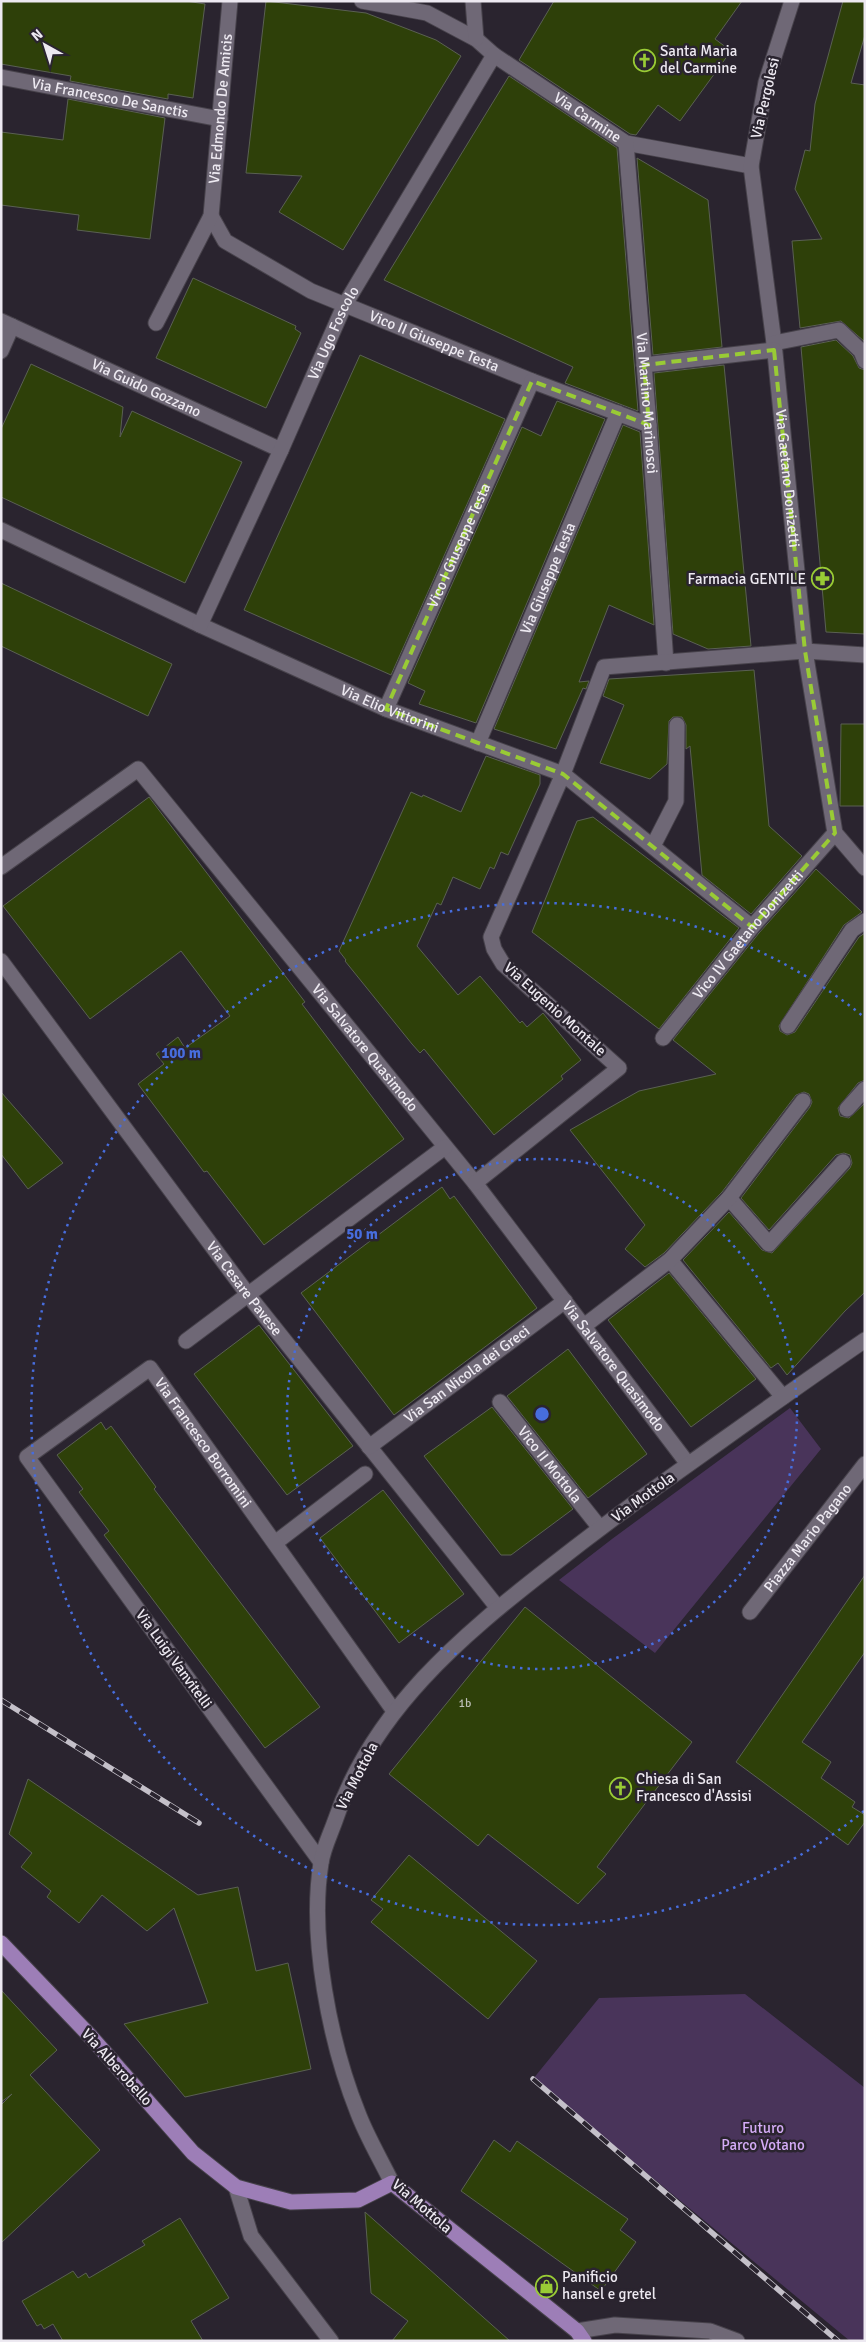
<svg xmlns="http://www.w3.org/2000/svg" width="866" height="2342" font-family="Signika,sans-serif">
<rect width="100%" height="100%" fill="#2a242f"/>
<path fill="#49345a" d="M790 1408 821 1449 655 1653 559 1580 612 1539Z
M745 1994 865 2088V2341H850L533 2079 599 1998Z"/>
<path fill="#2e4009" stroke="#5a6053" d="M1 1H186L205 4 193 98 168 94V99L70 81 71 76 1 64Z
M266 1 366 13 436 40 461 56 343 250 279 212 302 176 246 173Z
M554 1H742L715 39 731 51 680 121 658 105 636 135 630 134 519 60Z
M843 1H865V35L851 83 865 85V342L841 321 800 328 792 241 822 239 795 189 805 150 810 151 815 104Z
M509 76 617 148 638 411 565 383 573 367 384 280Z
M68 99 165 118 150 239 77 230 79 215 1 205V132L63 140Z
M637 158 708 200 722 347 653 355Z
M193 278 296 326 295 329 301 333 266 408 156 358Z
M836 340 853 356 859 368 865 370V634L826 632 801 347Z
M360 355 505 419 391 675 244 610Z
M31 364 123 407 120 437 132 411 242 462 185 583 1 497V429Z
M724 365 751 646 708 649 673 634 654 373Z
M557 401 605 419 476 723 419 704 425 691 408 683 522 427 541 436Z
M623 425 640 432 654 625 609 605 579 682 589 681 586 689 583 688 556 749 494 729Z
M1 583 172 664 148 716 1 646Z
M754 670 769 826 802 856 751 914 702 875 690 746 686 749V725L682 717H673L669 721 667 764 650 779 600 763 624 705 603 696 609 679Z
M841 724H865V806H840Z
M486 756 540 775V784L508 855 501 852 494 869 490 867 480 889 453 877 441 905 437 903 417 946 458 995 480 976 520 1023 522 1021 527 1027 543 1013 581 1060 561 1076 563 1079 494 1135 424 1049 420 1053 412 1044 345 961 346 960 339 951 411 792 422 797 423 795 461 812Z
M149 797 305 1002 302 1004 404 1139 264 1245 207 1171 204 1172 138 1084 164 1064 156 1054 178 1037 185 1048 230 1016 181 951 90 1019 3 906Z
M593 817 739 928 659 1029 532 932 577 821Z
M816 869 862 912 844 925 779 1026 780 1031 787 1035 795 1032 859 937 865 933V1080L858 1083 838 1108 840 1116 849 1118 865 1103V1292L845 1311 787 1375 778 1363 771 1368 683 1260 729 1212 762 1250 772 1253 850 1168 852 1163 850 1155 844 1153 836 1155 769 1230 741 1198 810 1107 812 1102 809 1094 804 1092 796 1095 722 1192 664 1253 645 1267 625 1249 645 1225 570 1130 639 1091 716 1074 673 1040 759 933Z
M1 1092 63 1163 28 1189 1 1154Z
M442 1187 450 1199 454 1196 537 1308 394 1415 301 1293Z
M669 1273 756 1379 691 1427 608 1320Z
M259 1325 353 1446 287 1495 194 1374Z
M568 1349 647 1454 588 1498 507 1396Z
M492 1407 573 1509 511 1555H501L424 1456Z
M101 1422 106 1430 111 1426 156 1487 154 1489 320 1707 265 1748 104 1535 109 1531 79 1492 83 1489 57 1455Z
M383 1490 464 1594 399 1643 320 1538Z
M865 1575V1652L802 1742 831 1762 821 1778 855 1802 852 1807 865 1815V1822L848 1845 736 1762Z
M525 1607 692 1742 597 1867 606 1874 578 1904 488 1834 478 1846 389 1774Z
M28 1779 198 1895 238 1887 256 1971 288 1963 311 2069 185 2097 124 2024 208 2003 174 1908 147 1931 102 1895 79 1923 47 1897 51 1891 21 1867 32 1853 9 1834Z
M409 1855 537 1961 488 2019 371 1922 383 1909 371 1900Z
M1 1990 57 2050 30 2075 100 2150 1 2243V2105L12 2094 1 2102Z
M494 2140 510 2152 517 2141 628 2219 620 2230 636 2242 601 2291 461 2191Z
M365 2212 510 2341H392L408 2321 371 2293Z
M180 2218 229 2298 191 2321 203 2341H63L53 2324 44 2329 41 2324 37 2326 22 2301 73 2271 78 2278 86 2273 89 2278 145 2245 142 2241Z"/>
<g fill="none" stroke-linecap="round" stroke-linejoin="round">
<defs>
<g id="minor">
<path id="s1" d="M362 1 427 13 476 39 494 55 626 143 751 166"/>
<path d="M473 1 476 39"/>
<path id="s2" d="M792 1 766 82 751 166 774 343 805 651 835 833 865 868"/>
<path id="s3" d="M1 77 220 119"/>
<path id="s4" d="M626 143 649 425 666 663"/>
<path id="s5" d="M211 216 225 241 311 291 532 381 649 425"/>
<path id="s6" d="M1 321 281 450"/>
<path id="s7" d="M156 323 211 216 230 1"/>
<path d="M774 343 839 330 861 351 865 361"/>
<path d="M1 351 12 326"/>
<path d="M644 365 774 350"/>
<path id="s8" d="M1 530 200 625 386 709 563 774 752 927"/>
<path id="s9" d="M200 625 281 450 344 306 494 55"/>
<path id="s10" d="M386 709 532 381"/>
<path id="s11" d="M478 743 618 413"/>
<path d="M653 846 676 801 677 725"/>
<path id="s12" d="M1 867 138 769 475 1183 688 1464"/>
<path id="s13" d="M1 961 249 1296 498 1608"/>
<path d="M788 1026 852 930 865 921"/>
<path id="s14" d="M663 1038 752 927 835 833"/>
<path d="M847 1109 865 1089"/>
<path d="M475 1183 619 1068 503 964 494 949 491 937 563 774 604 667 805 651 865 655"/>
<path d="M729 1198 769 1244 843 1162"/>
<path d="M670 1260 783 1397"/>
<path d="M584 1326 670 1260 729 1198 803 1101"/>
<path d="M186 1341 445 1147"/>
<path id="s15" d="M500 1402 600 1528"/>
<path id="s16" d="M369 1447 565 1301"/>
<path d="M275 1543 365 1474"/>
<path id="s17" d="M750 1612 865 1464"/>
<path id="s18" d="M321 1862 27 1457 150 1368 394 1711"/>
<path d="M392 2183C381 2160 367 2137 358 2113 330 2043 309 1938 321 1863 323 1849 330 1835 335 1821 372 1711 461 1636 550 1567 592 1534 635 1502 679 1471 741 1427 802 1383 865 1340"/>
<path d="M236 2187 251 2236 331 2341"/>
<path d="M577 2331 615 2325 710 2331 737 2341"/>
</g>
<path id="major" d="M1 1943 91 2037 193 2153 236 2187 291 2202 358 2200 392 2183 577 2331 584 2341"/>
</defs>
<use href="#minor" stroke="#47424b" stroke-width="17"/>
<use href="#major" stroke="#47424b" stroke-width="17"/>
<use href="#minor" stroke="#6f6876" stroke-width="15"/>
<use href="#major" stroke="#9d7eb7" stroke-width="15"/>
<defs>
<path id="rail" d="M1 1700 199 1823
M533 2079 838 2341"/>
</defs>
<use href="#rail" stroke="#c4c0c9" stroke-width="5.5"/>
<use href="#rail" stroke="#2a242f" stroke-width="4" stroke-dasharray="11" stroke-linecap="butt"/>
</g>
<path fill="none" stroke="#99cb35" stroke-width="4" stroke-dasharray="10 6" stroke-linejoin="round" d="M774 350 805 651 835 833 752 927 563 774 386 709 532 381 649 425 644 365Z"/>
<g fill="none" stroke="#476ddd" stroke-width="2.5" stroke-dasharray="2.5 5">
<circle cx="542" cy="1414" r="255"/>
<path d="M864 1811A511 511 0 1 1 864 1017"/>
</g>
<defs>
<symbol id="church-ring" viewBox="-11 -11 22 22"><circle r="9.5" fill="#2a242f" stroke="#99cb35" stroke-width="1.5"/><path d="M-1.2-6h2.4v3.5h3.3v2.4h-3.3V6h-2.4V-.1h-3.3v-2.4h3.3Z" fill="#99cb35"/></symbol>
<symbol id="pharmacy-ring" viewBox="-11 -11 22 22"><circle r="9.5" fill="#2a242f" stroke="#99cb35" stroke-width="1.5"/><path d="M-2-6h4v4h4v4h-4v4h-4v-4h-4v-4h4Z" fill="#99cb35"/></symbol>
<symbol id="shop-ring" viewBox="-11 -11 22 22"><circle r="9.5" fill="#2a242f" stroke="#99cb35" stroke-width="1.5"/><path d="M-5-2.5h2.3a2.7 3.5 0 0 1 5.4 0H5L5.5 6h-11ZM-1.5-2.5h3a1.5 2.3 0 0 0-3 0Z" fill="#99cb35"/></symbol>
</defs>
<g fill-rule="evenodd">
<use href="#church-ring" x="632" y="48" width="25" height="25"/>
<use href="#pharmacy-ring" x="810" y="566" width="25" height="25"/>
<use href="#church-ring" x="608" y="1776" width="25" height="25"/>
<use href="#shop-ring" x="534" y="2274" width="25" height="25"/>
</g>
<g text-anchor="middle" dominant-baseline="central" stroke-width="5" stroke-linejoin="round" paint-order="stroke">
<g font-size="12" fill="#bdbfb7">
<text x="465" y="1703">1b</text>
</g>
<g font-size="15" fill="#ede9f1" stroke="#2a242f" text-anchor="start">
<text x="660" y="51">Santa Maria<tspan x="660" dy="17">del Carmine</tspan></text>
<text x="806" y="579" text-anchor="end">Farmacia GENTILE</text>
<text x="636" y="1779">Chiesa di San<tspan x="636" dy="17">Francesco d'Assisi</tspan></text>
<text x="562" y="2277">Panificio<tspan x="562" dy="17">hansel e gretel</tspan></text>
</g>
<g font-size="15" fill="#ede9f1" stroke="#2a242f">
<text stroke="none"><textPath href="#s3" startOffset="111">Via Francesco De Sanctis</textPath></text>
<text transform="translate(765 98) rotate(-77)">Via Pergolesi</text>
<text stroke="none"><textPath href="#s7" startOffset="228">Via Edmondo De Amicis</textPath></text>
<text stroke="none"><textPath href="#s1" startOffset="258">Via Carmine</textPath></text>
<text stroke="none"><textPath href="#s9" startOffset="321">Via Ugo Foscolo</textPath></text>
<text stroke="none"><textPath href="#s5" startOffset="261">Vico II Giuseppe Testa</textPath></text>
<text stroke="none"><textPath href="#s6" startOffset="160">Via Guido Gozzano</textPath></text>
<text stroke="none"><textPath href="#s4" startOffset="261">Via Martino Marinosci</textPath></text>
<text stroke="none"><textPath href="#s2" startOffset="485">Via Gaetano Donizetti</textPath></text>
<text stroke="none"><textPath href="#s10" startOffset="179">Vico I Giuseppe Testa</textPath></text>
<text stroke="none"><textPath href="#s11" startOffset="179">Via Giuseppe Testa</textPath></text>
<text stroke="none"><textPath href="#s8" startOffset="428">Via Elio Vittorini</textPath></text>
<text stroke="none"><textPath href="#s14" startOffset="134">Vico IV Gaetano Donizetti</textPath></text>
<text transform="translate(555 1009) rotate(42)">Via Eugenio Montale</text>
<text stroke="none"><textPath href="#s12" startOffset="528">Via Salvatore Quasimodo</textPath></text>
<text stroke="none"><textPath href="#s13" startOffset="408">Via Cesare Pavese</textPath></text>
<text stroke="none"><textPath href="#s12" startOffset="932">Via Salvatore Quasimodo</textPath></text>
<text stroke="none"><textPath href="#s16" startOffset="122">Via San Nicola dei Greci</textPath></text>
<text stroke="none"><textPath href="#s18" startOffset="744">Via Francesco Borromini</textPath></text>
<text stroke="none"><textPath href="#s15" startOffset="80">Vico II Mottola</textPath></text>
<text transform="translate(643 1497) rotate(-36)">Via Mottola</text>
<text stroke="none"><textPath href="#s17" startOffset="94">Piazza Mario Pagano</textPath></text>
<text transform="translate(174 1659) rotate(54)">Via Luigi Vanvitelli</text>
<text transform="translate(357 1776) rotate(-63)">Via Mottola</text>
<text transform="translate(117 2067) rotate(48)">Via Alberobello</text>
<text transform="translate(422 2206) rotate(41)">Via Mottola</text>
</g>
<g font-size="15" fill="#d4acf6" stroke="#2a242f">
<text x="763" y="2128">Futuro<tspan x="763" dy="17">Parco Votano</tspan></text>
</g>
</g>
<circle cx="542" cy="1414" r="8" fill="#476ddd" stroke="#2a242f" stroke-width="2.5"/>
<g font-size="15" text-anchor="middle" font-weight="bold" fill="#476ddd" stroke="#2a242f" stroke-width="5" stroke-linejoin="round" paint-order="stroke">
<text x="181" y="1058">100 m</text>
<text x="362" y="1239">50 m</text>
</g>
<rect width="866" height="2342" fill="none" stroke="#ede9f1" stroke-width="5"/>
<g transform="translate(45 45) rotate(321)" stroke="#2a242f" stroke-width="4" paint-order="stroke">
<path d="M0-4L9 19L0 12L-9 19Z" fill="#ede9f1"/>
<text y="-8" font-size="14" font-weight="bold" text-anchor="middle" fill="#ede9f1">N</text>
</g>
</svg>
